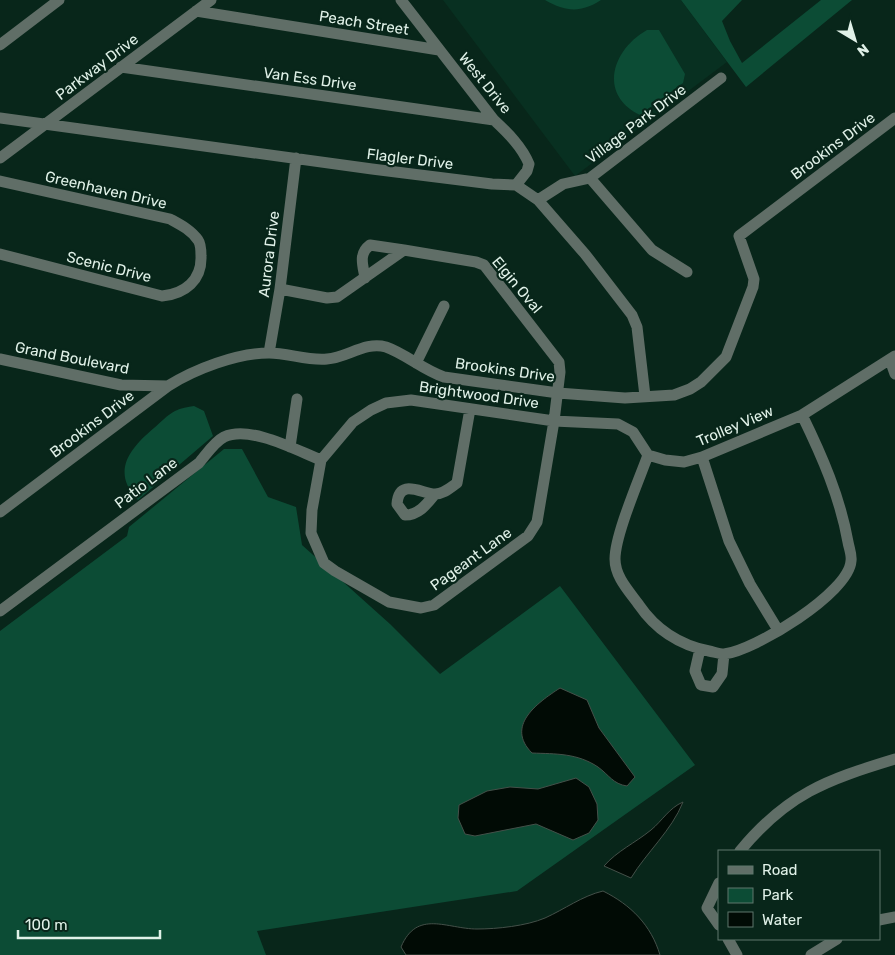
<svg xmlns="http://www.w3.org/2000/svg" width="895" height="955" font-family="Rubik,sans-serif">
<rect width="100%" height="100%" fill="#08261a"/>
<path fill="#083021" d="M443 0H681L727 62 575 176Z"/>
<path fill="#0c4c35" d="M545 0H601C581 13 566 12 545 0Z
M681 0H742L722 21 730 41 742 63 821 0H852L746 87Z
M647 30H659L685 74 683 83 640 115C597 94 613 49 647 30Z
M194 406 204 411 213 436 138 500C111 472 129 449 154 428 160 423 167 415 175 411 181 408 188 407 194 406Z
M224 449H242L268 497 296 507 302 545 390 624 440 674 560 586 695 765 517 891 257 931 266 955H0V631L127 536 129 527Z"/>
<path fill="#010b05" stroke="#445049" d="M560 688 587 700 599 728 635 777 627 786C613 784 609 775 598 767 577 753 556 754 532 753 505 726 537 703 560 688Z
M576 778 589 787 597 804 598 820 589 833 573 840 536 824 475 836 465 834 458 818 459 805 487 791 510 787 538 789Z
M683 802C672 830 646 853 631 878L604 866C617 851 635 843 651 830 662 821 669 808 683 802Z
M603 891C631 905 651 925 660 955H406L401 947C417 909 447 929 477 929 497 929 526 926 545 918 565 909 582 896 603 891Z"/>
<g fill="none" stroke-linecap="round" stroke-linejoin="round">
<path stroke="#606e67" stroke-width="11" d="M401 0 494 120C508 133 522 147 529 164L527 171 516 185
M196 11 439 50
M0 45 59 0
M121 67 494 120
M0 118 372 169 492 184 516 185 538 200 585 254 632 315 637 327 645 396
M0 158 211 0
M590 178 652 250 687 272
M0 181 170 219C181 225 191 230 198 240 201 244 201 251 201 256 202 280 185 294 162 296L0 254
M538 200 563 184 590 178 721 78
M365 278C363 265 358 254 370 245L404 250
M280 289 327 298 337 297 404 250 476 262 484 265 559 362 560 372 554 421 537 522 528 536 434 605 421 608 389 602 335 571 324 563 311 533 312 510 321 460 353 422 371 410 386 403 411 400 554 421 618 424 633 432 648 455 665 460 684 462 702 457 802 415 895 356
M269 353 280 289 296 158
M0 359 121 385 168 386
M890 360 895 374
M416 363 444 306
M290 447 297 399
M648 455C639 480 615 535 615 559 615 577 629 591 639 605 656 630 680 645 709 651 714 652 720 654 724 654 754 651 849 593 851 561 852 555 849 548 848 542 840 497 822 456 802 415
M702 457 729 541 750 584 778 630
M435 494C427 504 419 515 405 515L397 504C399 477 422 494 435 494 444 494 450 488 457 483L470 409
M0 512 168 386C195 369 237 353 269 353 288 353 308 361 327 359 347 358 365 341 386 347 406 354 423 370 444 377L558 393 625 398 674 395 690 389 701 382 726 357 753 287 754 279 739 236 895 118
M0 611 199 463C206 455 214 442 224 437 250 425 296 450 321 460
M700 649 695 671 701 685 713 687 722 674 724 654
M740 851C787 794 826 780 895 759
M719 883 707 908 719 925
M879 920 895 917
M728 939 737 955
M811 955 837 939"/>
</g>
<g text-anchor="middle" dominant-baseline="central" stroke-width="4.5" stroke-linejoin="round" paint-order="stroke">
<g font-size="15" fill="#e0f1e8" stroke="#08261a">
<text transform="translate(364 23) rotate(9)">Peach Street</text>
<text transform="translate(97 67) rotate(-37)">Parkway Drive</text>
<text transform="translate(310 79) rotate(8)">Van Ess Drive</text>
<text transform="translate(485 83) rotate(51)">West Drive</text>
<text transform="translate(636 124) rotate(-37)">Village Park Drive</text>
<text transform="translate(833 146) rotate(-37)">Brookins Drive</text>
<text transform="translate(410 159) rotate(7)">Flagler Drive</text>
<text transform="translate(106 190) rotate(13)">Greenhaven Drive</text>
<text transform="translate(269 254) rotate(-83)">Aurora Drive</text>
<text transform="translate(109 267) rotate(14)">Scenic Drive</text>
<text transform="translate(517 285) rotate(50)">Elgin Oval</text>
<text transform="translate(72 358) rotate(11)">Grand Boulevard</text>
<text transform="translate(505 370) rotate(8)">Brookins Drive</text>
<text transform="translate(479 395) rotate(8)">Brightwood Drive</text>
<text transform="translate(92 424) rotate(-37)">Brookins Drive</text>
<text transform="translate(735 426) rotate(-23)">Trolley View</text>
<text transform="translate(146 483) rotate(-37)">Patio Lane</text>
<text transform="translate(471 559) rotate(-36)">Pageant Lane</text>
</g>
</g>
<rect x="718" y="850" width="162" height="90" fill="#08261a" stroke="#5e776c"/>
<rect x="728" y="866" width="25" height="8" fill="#606e67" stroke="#5e776c"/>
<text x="762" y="875" font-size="15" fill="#e0f1e8">Road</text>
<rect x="728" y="888" width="25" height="15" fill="#0c4c35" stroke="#5e776c"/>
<text x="762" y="900" font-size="15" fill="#e0f1e8">Park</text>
<rect x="728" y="912" width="25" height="15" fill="#010b05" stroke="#5e776c"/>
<text x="762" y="925" font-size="15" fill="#e0f1e8">Water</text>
<g transform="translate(855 40) rotate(142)" stroke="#08261a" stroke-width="4" paint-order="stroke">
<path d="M0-4L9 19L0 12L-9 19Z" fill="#e0f1e8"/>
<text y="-8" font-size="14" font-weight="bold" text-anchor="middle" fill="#e0f1e8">N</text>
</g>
<path d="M18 930v8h142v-8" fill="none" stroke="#e0f1e8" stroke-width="2.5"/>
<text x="25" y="930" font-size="15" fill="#e0f1e8" stroke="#08261a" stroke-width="4" paint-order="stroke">100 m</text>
</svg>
